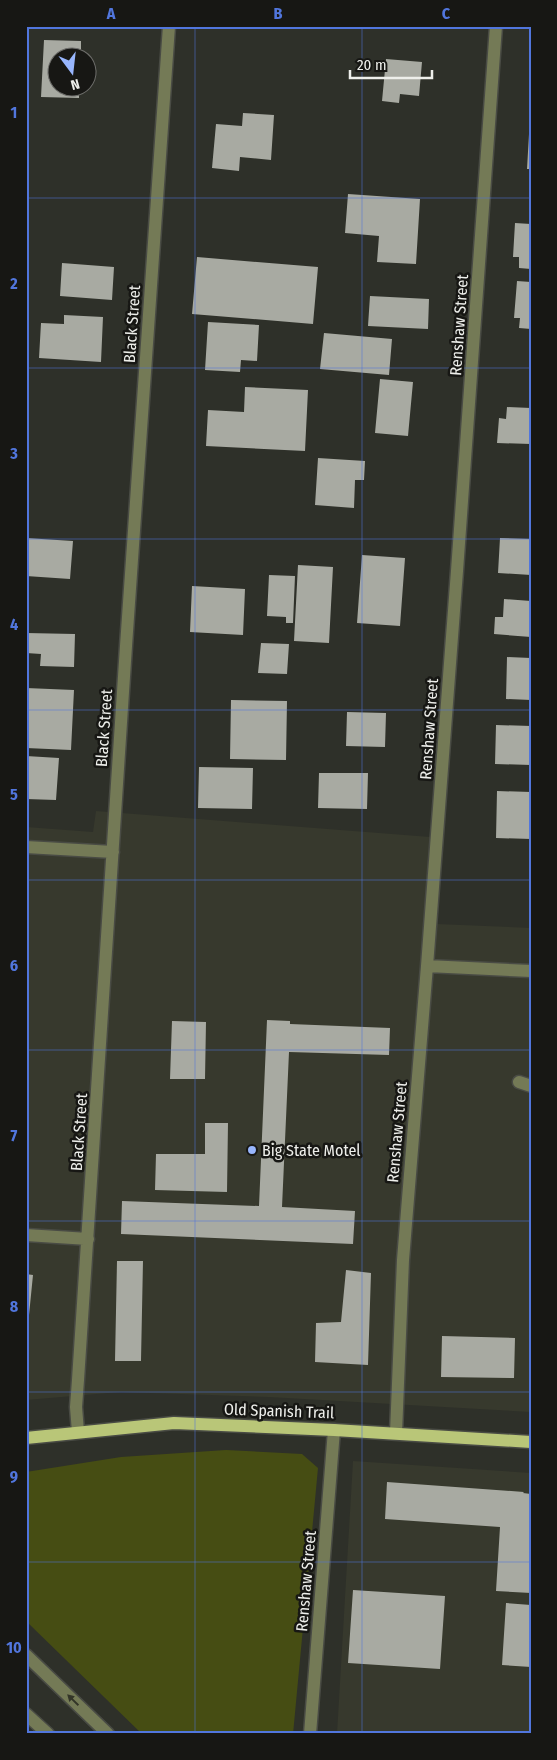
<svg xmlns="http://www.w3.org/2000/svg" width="557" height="1760" font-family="'Fira Sans Condensed',sans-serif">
<rect width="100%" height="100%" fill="#2e3029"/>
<path fill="#37392d" d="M96 811 443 838 437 924 531 928V1412L269 1397 120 1392 26 1400V827L93 832Z
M353 1461 531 1473V1734H337Z"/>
<path fill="#464d13" d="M226 1450 302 1454 318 1468 293 1734H142L26 1621V1472L121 1457Z"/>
<path fill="#a8aaa2" d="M44 40 81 41V58H58V88H79V98L41 97Z
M386 59 422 62 419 96 400 94 399 103 382 101Z
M243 113 274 115 271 160 240 157 239 171 212 168 216 124 242 126Z
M529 134H531V169H527Z
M348 194 420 199 416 264 377 262 379 236 345 233Z
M515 223 531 224V269L519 268V257H513Z
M197 257 318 267 313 324 192 314Z
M62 263 114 267 112 300 60 296Z
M517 281 531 282V329L519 328 520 318H514Z
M370 296 429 299 428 329 368 326Z
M64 315 103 317 101 362 39 358 41 323 64 324Z
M208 322 259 325 257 361 241 360 240 372 205 370Z
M324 333 392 339 389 375 320 369Z
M380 379 413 382 408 436 375 433Z
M245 387 308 390 305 451 206 446 208 410 244 412Z
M507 407 531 408V444L497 443 499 418 506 419Z
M318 458 365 461 364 480H355L354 508 315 505Z
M26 538 73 541 70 579 26 576Z
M500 538 531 539V575L498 573Z
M362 555 405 558 400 626 357 623Z
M298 565 333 567 329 643 294 641Z
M269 575 295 576 293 623H286V617L267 616Z
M192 586 245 589 243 635 190 632Z
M504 599 531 601V637L494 634 495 617H503Z
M26 633 75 634 74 667 40 666 41 654 26 653Z
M261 643 289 644 287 674 258 673Z
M507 657 531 658V700L506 699Z
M26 688 74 690 71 750 26 748Z
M231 700 287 701 286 760 230 759Z
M347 712 386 713 385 747 346 746Z
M496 725 531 726V765L495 764Z
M26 756 59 758 56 800 26 799Z
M199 767 253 768 252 809 198 808Z
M319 773H368L367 809 318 808Z
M497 791 531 792V839L496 838Z
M267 1020 290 1021V1024L390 1028 389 1055 289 1052 282 1207 355 1211 353 1244 121 1234 122 1201 259 1206Z
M172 1021 206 1022 205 1079H170Z
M205 1123H228L227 1192 155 1190 156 1154H205Z
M117 1261H143L141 1361H115Z
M346 1270 371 1273 368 1365 315 1362 316 1323 341 1322Z
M26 1274 33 1275 28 1325H26Z
M442 1336 515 1338 514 1378 441 1377Z
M387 1482 524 1492 523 1493 531 1494V1593L496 1591 500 1527 385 1519Z
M353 1590 445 1596 440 1669 348 1663Z
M506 1603 531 1605V1667L502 1665Z"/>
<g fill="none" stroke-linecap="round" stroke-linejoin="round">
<defs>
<path id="minor" d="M26 847 113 852
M427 966 531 971
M519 1082 531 1086
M26 1235 88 1239
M78 1432 76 1407 78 1380 126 646 169 26
M396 1433 403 1260 427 966 457 571 496 26
M26 1655 108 1734
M26 1714 48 1734
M310 1734 334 1430"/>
<path id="major" d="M26 1438 174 1423 334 1430 531 1442"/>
</defs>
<use href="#minor" stroke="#494b44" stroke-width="15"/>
<use href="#major" stroke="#494b44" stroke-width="15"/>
<use href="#minor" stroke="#747a56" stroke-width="12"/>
<use href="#major" stroke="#b9c678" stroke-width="12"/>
</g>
<defs><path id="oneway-solid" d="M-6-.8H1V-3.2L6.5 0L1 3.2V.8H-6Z" transform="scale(1.25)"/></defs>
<use fill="#333528" href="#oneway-solid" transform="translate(73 1700) rotate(-136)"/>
<path fill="none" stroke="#5176dd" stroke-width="1" stroke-opacity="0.55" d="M195 26V1734M362 26V1734M26 198H531M26 368H531M26 539H531M26 710H531M26 880H531M26 1050H531M26 1221H531M26 1392H531M26 1562H531"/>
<circle fill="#98b6fd" stroke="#171714" stroke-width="2" cx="252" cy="1150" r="5"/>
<g text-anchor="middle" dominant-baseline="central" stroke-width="5" stroke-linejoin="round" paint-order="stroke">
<g font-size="16" fill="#eeefeb" stroke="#171714">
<text transform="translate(132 324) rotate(-86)">Black Street</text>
<text transform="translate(459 325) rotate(-86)">Renshaw Street</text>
<text transform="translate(104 728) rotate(-86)">Black Street</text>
<text transform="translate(429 729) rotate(-86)">Renshaw Street</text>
<text transform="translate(79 1132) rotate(-86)">Black Street</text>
<text transform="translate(397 1132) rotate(-85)">Renshaw Street</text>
<text transform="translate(279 1411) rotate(2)">Old Spanish Trail</text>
<text transform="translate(306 1581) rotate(-85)">Renshaw Street</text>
</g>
<g font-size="16" fill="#eeefeb" stroke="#171714" text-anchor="start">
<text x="262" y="1150">Big State Motel</text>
</g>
</g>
<rect width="557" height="1760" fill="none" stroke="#171714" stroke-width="55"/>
<g transform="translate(72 72) rotate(165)"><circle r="24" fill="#171714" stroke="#6d6d6a"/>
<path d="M0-4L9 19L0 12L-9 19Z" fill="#98b6fd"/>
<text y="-8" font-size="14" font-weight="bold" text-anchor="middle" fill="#eeefeb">N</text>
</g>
<path d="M350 70v8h82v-8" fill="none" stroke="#eeefeb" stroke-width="2.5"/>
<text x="357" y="70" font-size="15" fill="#eeefeb" stroke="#171714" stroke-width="4" paint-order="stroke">20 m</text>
<rect x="28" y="28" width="502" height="1704" fill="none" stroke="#5176dd" stroke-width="2"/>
<g font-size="16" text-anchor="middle" font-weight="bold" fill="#5176dd">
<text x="111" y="19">A</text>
<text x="278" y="19">B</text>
<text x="446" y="19">C</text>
<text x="14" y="118">1</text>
<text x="14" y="289">2</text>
<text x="14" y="459">3</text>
<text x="14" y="630">4</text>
<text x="14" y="800">5</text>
<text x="14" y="971">6</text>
<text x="14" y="1141">7</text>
<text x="14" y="1312">8</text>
<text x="14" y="1482">9</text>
<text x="14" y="1653">10</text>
</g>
</svg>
